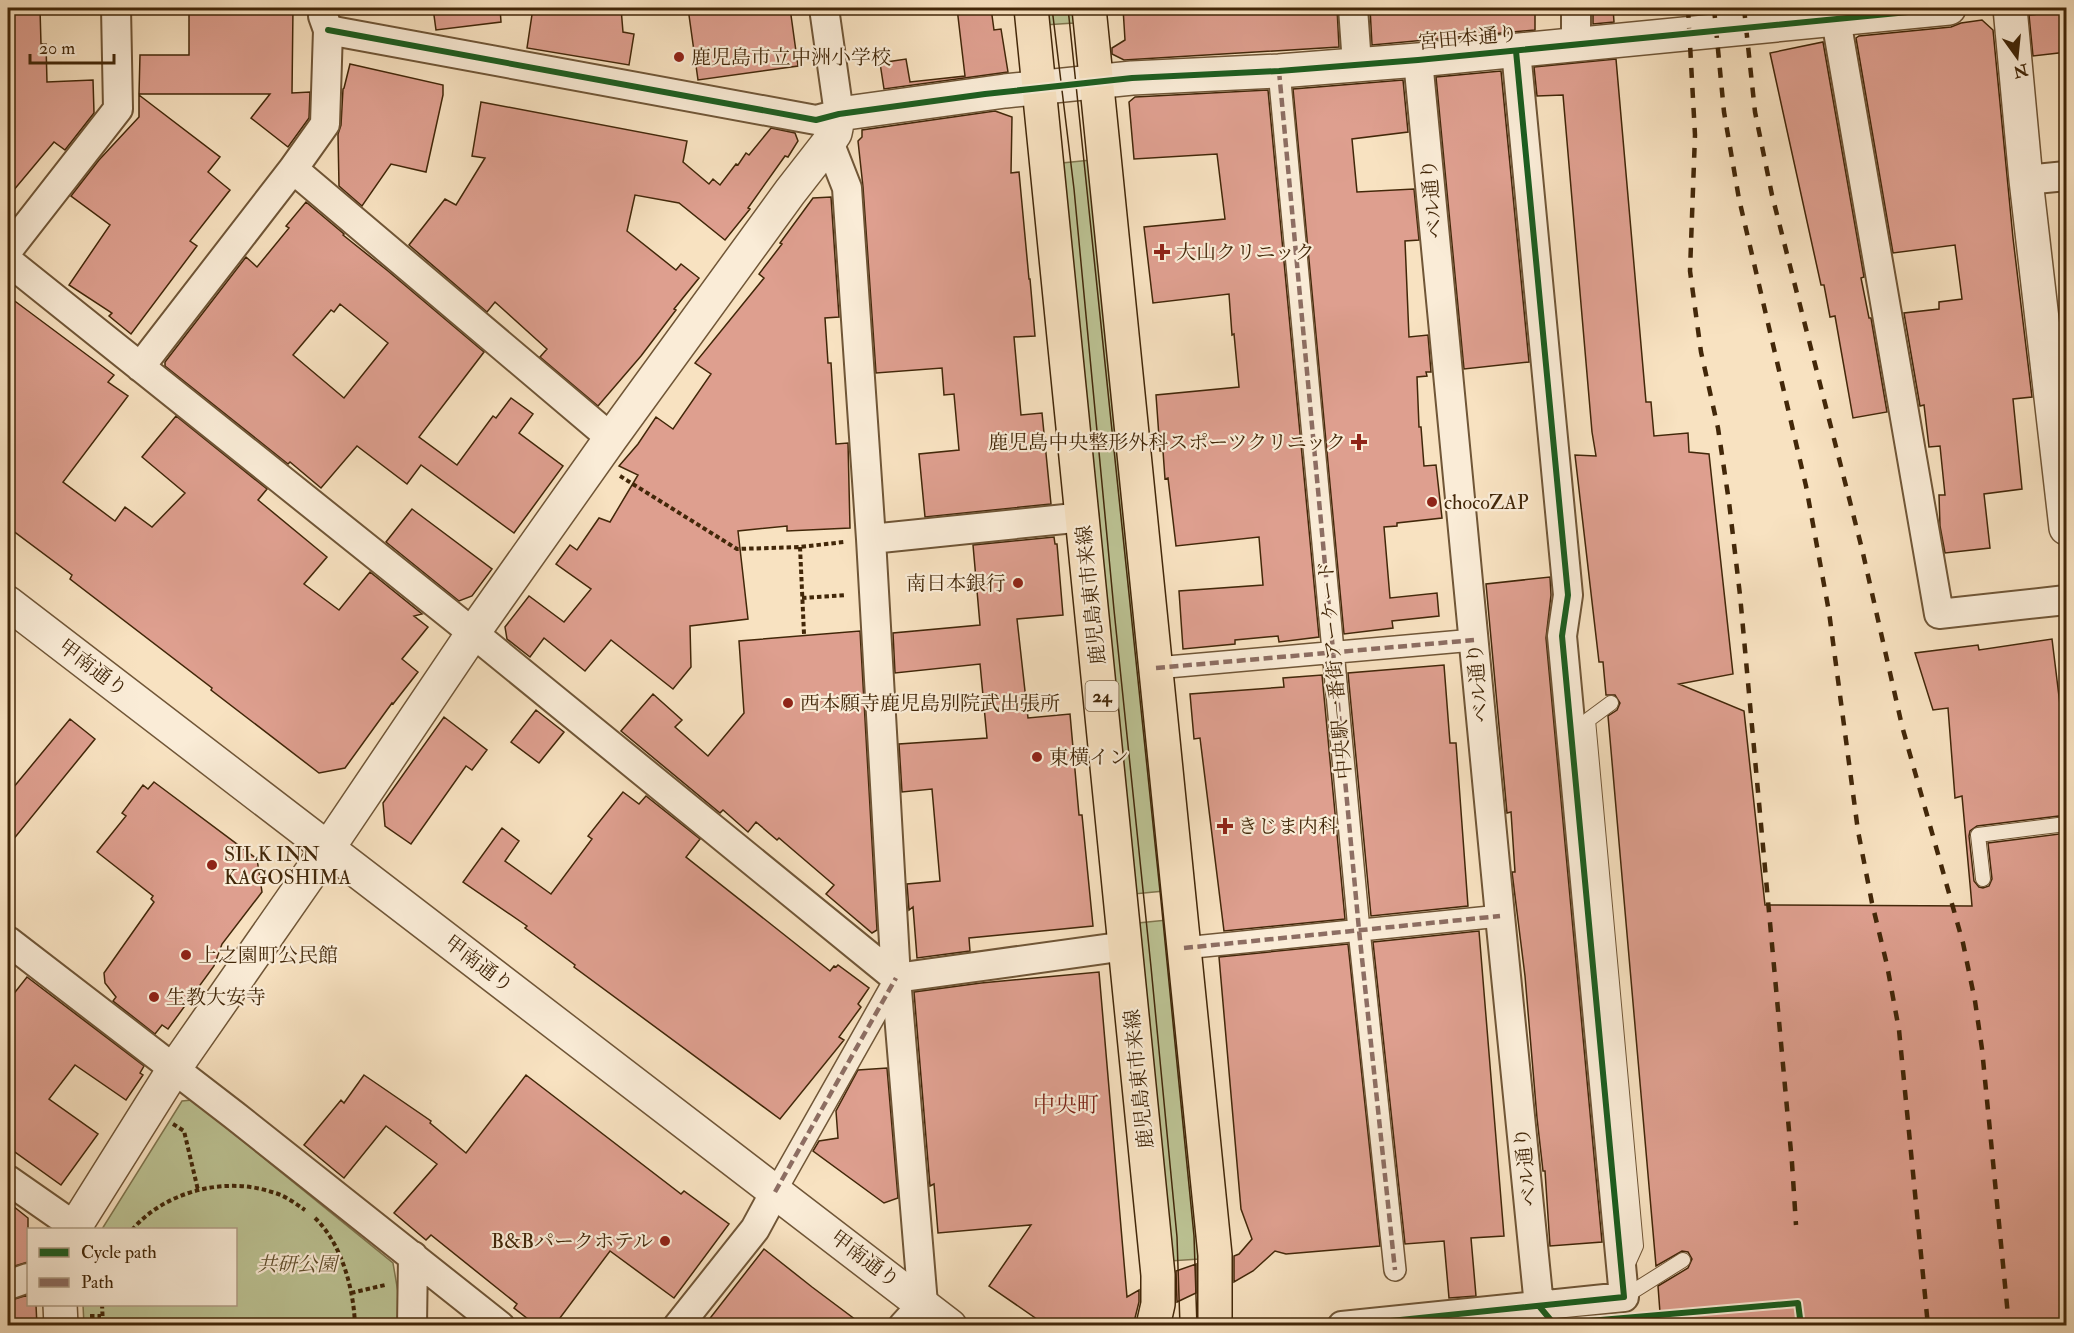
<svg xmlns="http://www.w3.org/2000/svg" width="2074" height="1333" font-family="'IM FELL Double Pica','Noto Serif JP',serif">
<rect width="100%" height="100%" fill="#f8e2c1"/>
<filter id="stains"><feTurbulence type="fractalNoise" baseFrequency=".00333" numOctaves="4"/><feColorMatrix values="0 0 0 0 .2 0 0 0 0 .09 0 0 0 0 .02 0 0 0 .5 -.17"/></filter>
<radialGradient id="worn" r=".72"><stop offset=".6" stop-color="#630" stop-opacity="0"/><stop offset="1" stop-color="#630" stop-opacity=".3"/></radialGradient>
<path fill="#bcc394" stroke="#7f754e" stroke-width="1.5" d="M1043 8H1072L1074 23 1044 25Z
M1091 160 1164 891 1134 894 1062 163Z
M1167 920 1199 1259 1170 1261 1138 923Z
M192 1100 393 1263 400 1304V1325H84L83 1305 236 1304V1230L102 1229 182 1101Z"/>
<path fill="#de9f8f" stroke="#422709" stroke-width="1.5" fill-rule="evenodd" d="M201 8H293L292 93 310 92 309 118 288 147 251 118 270 94H139L140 55H189V10L200 11Z
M433 8H500L501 22 436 30Z
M533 8H621L623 32 634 34 629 65 527 48Z
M688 8H790L798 66 698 80Z
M957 8H991L994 30 1001 29 1008 72 884 89 880 63 906 59 910 82 965 76Z
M1123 8H1337L1339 47 1124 60 1112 54V48L1125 40Z
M1370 8H1535V30L1372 45Z
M1593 8H1613L1614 22 1593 24Z
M40 9 41 44H46L47 82 93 80 94 113 65 150 54 142 8 197V10Z
M2067 11V52L2033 56 2029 15Z
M1982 20 1993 30 2013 238 2032 397 2013 399 2022 489 1984 494 1990 548 1945 553 1940 526 1939 495H1945L1940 446 1929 447 1924 405 1920 406 1904 313 1939 309V302L1962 299 1955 245 1893 253 1856 38 1859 36 1951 27 1961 23Z
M1823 42 1864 277 1861 278 1869 318H1871L1887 412 1853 418 1835 316 1830 317 1824 285H1821L1770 53Z
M1616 59 1646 402H1651L1654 436 1688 433 1689 452 1709 454 1733 674 1679 684 1744 711 1765 905 1972 906 1962 796 1955 798 1948 708 1933 710 1915 653 1978 645 1979 650 2052 639 2067 762V815L1977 826 1970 831 1969 836 1974 881 1979 887 1983 888 1989 886 1992 879 1988 843 2067 833V1326H1661L1658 1286 1688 1268 1692 1259 1688 1252 1682 1251 1656 1266 1608 716 1617 710 1620 703 1615 695H1606L1603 662H1599L1575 455 1596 456 1592 432 1563 95 1537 96 1534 67Z
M350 64 443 85V95L426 172 391 164 362 206 339 186 338 134 341 125 343 89 344 88Z
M1501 71 1529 362 1464 369 1436 77Z
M1403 80 1408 132 1352 139 1357 192 1414 189 1419 240 1405 241 1409 337 1428 335 1431 372H1426L1427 376 1417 377 1419 427H1421L1424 466 1436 465 1442 518 1397 523V526L1384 527 1390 598 1437 593 1439 616 1392 621 1393 628 1344 634 1293 89Z
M1268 90 1319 637 1279 642 1278 636 1235 640V644L1183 649 1179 591 1263 585 1259 537 1176 546 1168 478 1165 479 1163 451H1160L1156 395 1239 387 1234 334 1232 335 1229 294 1153 303 1144 227 1225 219 1217 154 1134 159 1129 102 1135 97Z
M139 95 220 157 208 172 230 190 190 241 197 246 131 334 109 316 112 313 69 285 110 225 71 196 99 160 139 117Z
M481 102 687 141 683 162 709 184 713 179 720 185 736 164 738 165 746 153 749 155 771 128 795 133 798 141 788 157 785 156 748 208 750 209 725 240 679 203 635 195 627 231 676 270 681 264 699 278 674 309 676 310 641 356 598 406 540 357 547 349 495 302 487 312 409 245 445 199 456 205 485 158 472 156Z
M995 111 1012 117 1011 173 1019 172 1029 279H1030L1035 336 1014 337 1021 415 1042 413 1051 504 925 517 919 454 959 450 954 394 944 395 942 368 876 373 863 187 858 141 862 137V130Z
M831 197 839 317 825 318 828 363H831L836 444 848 443 850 528 787 531V526L738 531 748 619 690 626 691 667 673 689 611 640 585 671 544 638 530 657 507 639 505 627 529 596 564 622 591 589 556 564 570 545 577 550 599 518 610 522 638 475 619 466 638 444 656 417 673 429 711 374 695 363 764 278 759 274 782 244 780 243 813 198Z
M306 202 344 234 343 235 388 271 484 352 419 437 457 465 493 416 496 418 511 398 533 414 519 433 563 466 514 533 421 465 407 484 357 446 321 488 290 462 288 464 165 366V362L246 257 257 267 289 228 286 226ZM340 304 388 343 344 398 293 355 331 310 334 312Z
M8 296 114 375 108 382 128 396 63 482 115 521 125 507 152 527 185 493 142 457 176 416 267 489 258 500 327 557 304 584 339 610 370 572 422 614 414 616 428 627 402 659 418 672 393 704 392 703 345 768 319 773 211 690 212 688 70 579 72 575 8 527Z
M412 509 492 569 472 596 459 601 386 542Z
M1054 537 1055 544H1057L1063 615 1017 619 1028 718 1070 714 1079 815H1082L1093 926 969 938 970 951 917 958 913 907 909 910 907 884 940 881 932 789 902 792 899 744 987 738 980 664 895 673 893 633 980 625 973 545Z
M1550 577 1551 595 1546 638 1602 1242 1550 1246 1545 1171H1543L1537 1118 1525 976 1512 872H1515L1511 812 1507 813 1486 584Z
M860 631 877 930 872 933 826 894 834 885 779 838 777 840 756 822 748 832 723 810 720 813 621 731 653 694 682 720 675 727 708 756 744 713 739 641Z
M1444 665 1450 743H1456L1468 906 1371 916 1348 673Z
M1322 675 1345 919 1224 931 1200 738 1194 739 1190 694 1284 687 1283 678Z
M536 710 564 732 539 763 511 742Z
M444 717 487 750 472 770 466 766 411 844 385 826 383 803Z
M70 719 95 739 8 846V794Z
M154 782 257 859 262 892 222 944 214 966 168 1029 162 1025 155 1034 113 1001 116 997 105 983 104 973 154 902 151 899 153 896 97 852 126 816 122 813 143 785 148 789Z
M623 792 639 804 646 796 700 839 686 857 830 971 834 966 836 967 838 965 869 988 858 1004 861 1007 839 1037 844 1040 780 1119 574 967 575 965 525 928 527 926 463 882 502 828 519 841 505 861 551 894 592 839 588 836Z
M1479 931 1504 1236 1471 1238 1476 1296 1449 1298 1444 1241 1405 1244 1373 942Z
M1348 944 1380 1246 1286 1254 1275 1251 1253 1271 1234 1282V1256L1239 1254 1252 1239 1241 1209 1219 957Z
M1099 972 1127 1297 1139 1290V1302L1133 1326H1047L989 1286 1031 1225 938 1233 934 1184 930 1186 914 992 981 983Z
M27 977 144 1066 140 1073 143 1075 126 1100 75 1065 49 1099 98 1134 61 1185 8 1147V1001Z
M887 1068 898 1198 884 1203 813 1151 819 1141 838 1138 836 1111 858 1070Z
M364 1075 431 1121 430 1123 466 1153 526 1075 681 1194 684 1191 729 1224 674 1298 610 1251 554 1326H537L514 1308 517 1304 431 1235 426 1240 394 1213 437 1164 386 1126 344 1178 304 1145 341 1100 344 1103Z
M8 1202 28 1218V1262L8 1268Z
M764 1249 812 1287 864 1326H704Z
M1196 1264V1293L1177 1302 1176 1271Z
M28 1295V1305H36L37 1326H8V1301Z"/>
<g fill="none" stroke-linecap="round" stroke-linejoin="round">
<defs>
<path id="service" d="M1611 703 1588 720 1636 1246 1627 1266
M1983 879 1978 835 2066 824
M1624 1297 1683 1260"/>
<path id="pedestrian" d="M1279 71 1359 930 1395 1270
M1156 668 1474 640
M1184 948 1500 916
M775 1192 896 978"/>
<path id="minor" d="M1353 8 1357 64
M1576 8V44
M1834 8 1939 614 2066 600
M328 30 816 120 839 114 824 8
M1418 60 1500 916 1539 1306
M829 142 847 188 871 539 896 978 923 1304 903 1326
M293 169 611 438
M2026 180 2066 176
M8 250 118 109 116 8
M8 261 473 633 896 978 1126 946
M140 367 293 169 325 124 328 30 323 16V8
M871 539 1084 517
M8 941 234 1115 500 1326
M8 1180 74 1226
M8 1285 28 1278
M412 1326 413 1256
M678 1326 755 1229 775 1192
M1342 1326 1624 1297 1562 636 1568 595 1516 51"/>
<path id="tertiary" d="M2010 8 2026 180 2066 528
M8 603 950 1326
M73 1230 174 1069 328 848 473 633 611 438 790 192 829 142 835 133 839 114 1005 91 1132 78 1279 71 1418 60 1949 8
M60 1304 61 1326"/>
<path id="primary" d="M1031 8 1158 1275V1304L1153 1326
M1089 8 1215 1255V1326"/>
</defs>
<use href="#service" stroke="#705637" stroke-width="16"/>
<use href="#pedestrian" stroke="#705637" stroke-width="24"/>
<use href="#minor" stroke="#705637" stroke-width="32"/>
<use href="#tertiary" stroke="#705637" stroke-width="36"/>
<use href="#primary" stroke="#422709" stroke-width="36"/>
<path stroke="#422709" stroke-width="4" stroke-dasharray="4.5 3" stroke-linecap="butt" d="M620 476 737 549 800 547 844 542
M800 547 804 634
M802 598 846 595
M173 1124 184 1131 198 1190
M315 1218C342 1244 354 1290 355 1326
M132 1230C164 1192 224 1176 272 1192 284 1195 295 1203 305 1210
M351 1293 385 1285
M102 1304 103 1326
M90 1316H101"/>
<use href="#service" stroke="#faecd7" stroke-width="14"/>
<use href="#pedestrian" stroke="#faecd7" stroke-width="21"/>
<use href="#minor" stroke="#faecd7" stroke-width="28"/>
<use href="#tertiary" stroke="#faecd7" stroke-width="33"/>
<use href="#primary" stroke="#f8e2c1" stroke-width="33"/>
<path stroke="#422709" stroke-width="1.5" d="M1052 8 1074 189 1114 610 1151 967 1177 1237 1180 1326
M1068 8 1161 901 1194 1236 1197 1326"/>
<path stroke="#422709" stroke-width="4.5" stroke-dasharray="10 10" stroke-linecap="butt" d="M1688 8 1695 135 1690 271 1701 352 1718 428 1729 502 1740 595 1792 1163 1796 1225
M1714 8 1724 112 1739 199 1806 486 1829 612 1858 831 1872 903 1887 965 1899 1030 1928 1326
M1744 8 1755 112 1772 195 1862 549 1902 726 1963 943 1975 1001 1982 1049 2009 1326"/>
<path stroke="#8d6e63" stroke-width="4.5" stroke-dasharray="9 4.5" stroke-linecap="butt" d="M1279 71 1359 930 1395 1270
M1156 668 1474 640
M1184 948 1500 916
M775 1192 896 978"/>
<defs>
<path id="cycleway" d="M328 30 816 120 839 114 985 94 1132 78 1279 71 1418 60 1949 8
M1539 1306 1554 1324 1798 1303 1801 1326
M1342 1326 1624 1297 1562 636 1568 595 1516 51"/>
</defs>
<use href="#cycleway" stroke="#faecd7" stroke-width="10"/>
<use href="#cycleway" stroke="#1b5e20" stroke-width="6"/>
</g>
<g fill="#8f2418" stroke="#faecd7" stroke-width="2">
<circle cx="679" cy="57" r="6"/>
<path d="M1159 243h6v6h6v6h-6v6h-6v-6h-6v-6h6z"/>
<path d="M1356 433h6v6h6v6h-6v6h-6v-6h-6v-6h6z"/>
<circle cx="1432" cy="502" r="6"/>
<circle cx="1018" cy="583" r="6"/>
<circle cx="788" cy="703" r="6"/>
<circle cx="1037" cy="757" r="6"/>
<path d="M1222 817h6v6h6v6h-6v6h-6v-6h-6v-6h6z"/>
<circle cx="212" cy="865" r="6"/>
<circle cx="186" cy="955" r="6"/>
<circle cx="154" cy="997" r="6"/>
<circle cx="665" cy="1241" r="6"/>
</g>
<g text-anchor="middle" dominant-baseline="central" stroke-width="4.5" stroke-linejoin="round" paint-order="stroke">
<rect fill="#faecd7" stroke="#796247" stroke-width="1.5" x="1085.5" y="681" width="33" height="30" rx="4.5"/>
<g font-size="18" font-weight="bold" fill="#422709">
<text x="1102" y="696">24</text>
</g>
<g font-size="20" fill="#422709" stroke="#faecd7">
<text transform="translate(1468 38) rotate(-5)">宮田本通り</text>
<text transform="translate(1432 199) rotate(-95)">ベル通り</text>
<text transform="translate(1091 595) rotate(-96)">鹿児島東市来線</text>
<text transform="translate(93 668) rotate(37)">甲南通り</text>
<text transform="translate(1335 670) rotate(-95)">中央駅一番街アーケード</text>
<text transform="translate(1478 683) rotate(-95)">ベル通り</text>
<text transform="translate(479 964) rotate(37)">甲南通り</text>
<text transform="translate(1139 1079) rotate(-96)">鹿児島東市来線</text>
<text transform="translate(1526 1167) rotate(-96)">ベル通り</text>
<text transform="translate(865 1259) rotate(37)">甲南通り</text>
</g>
<g font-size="20" fill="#422709" stroke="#faecd7" text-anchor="start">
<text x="691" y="57">鹿児島市立中洲小学校</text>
<text x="1176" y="252">大山クリニック</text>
<text x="1346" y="442" text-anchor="end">鹿児島中央整形外科スポーツクリニック</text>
<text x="1444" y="502">chocoZAP</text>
<text x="1006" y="583" text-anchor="end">南日本銀行</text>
<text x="800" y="703">西本願寺鹿児島別院武出張所</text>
<text x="1049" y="757">東横イン</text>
<text x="1238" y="826">きじま内科</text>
<text x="224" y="854">SILK INN<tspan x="224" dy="23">KAGOSHIMA</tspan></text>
<text x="198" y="955">上之園町公民館</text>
<text x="166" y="997">生教大安寺</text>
<text x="653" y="1241" text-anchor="end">B&amp;Bパークホテル</text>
</g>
<g font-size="20" font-style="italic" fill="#604e2c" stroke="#faecd7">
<text x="297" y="1264">共研公園</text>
</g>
<g font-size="22" fill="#7a1f14" stroke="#faecd7">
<text x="1066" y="1105">中央町</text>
</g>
</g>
<rect width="2074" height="1333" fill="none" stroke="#f8e2c1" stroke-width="30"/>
<rect x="9" y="9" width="2056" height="1315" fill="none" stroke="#422709" stroke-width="3"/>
<rect x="15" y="15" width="2044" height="1303" fill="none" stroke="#422709" stroke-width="1.5"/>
<rect x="27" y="1228" width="210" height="78" fill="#faecd7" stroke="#b09d85" stroke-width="1.5"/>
<rect x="39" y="1248" width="30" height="9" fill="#1b5e20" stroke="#b09d85" stroke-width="1.5"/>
<text x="81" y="1258" font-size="18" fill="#422709">Cycle path</text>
<rect x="39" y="1278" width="30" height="9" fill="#8d6e63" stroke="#b09d85" stroke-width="1.5"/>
<text x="81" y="1288" font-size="18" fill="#422709">Path</text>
<g transform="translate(2017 57) rotate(165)" stroke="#faecd7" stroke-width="4.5" paint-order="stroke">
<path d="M0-4.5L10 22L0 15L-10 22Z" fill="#422709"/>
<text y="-9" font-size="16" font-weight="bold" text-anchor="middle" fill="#422709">N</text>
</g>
<path d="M30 54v9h84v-9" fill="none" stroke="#422709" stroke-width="3"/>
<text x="39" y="54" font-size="18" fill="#422709" stroke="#faecd7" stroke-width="4.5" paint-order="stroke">20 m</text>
<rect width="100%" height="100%" filter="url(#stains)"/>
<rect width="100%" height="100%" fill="url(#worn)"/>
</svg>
